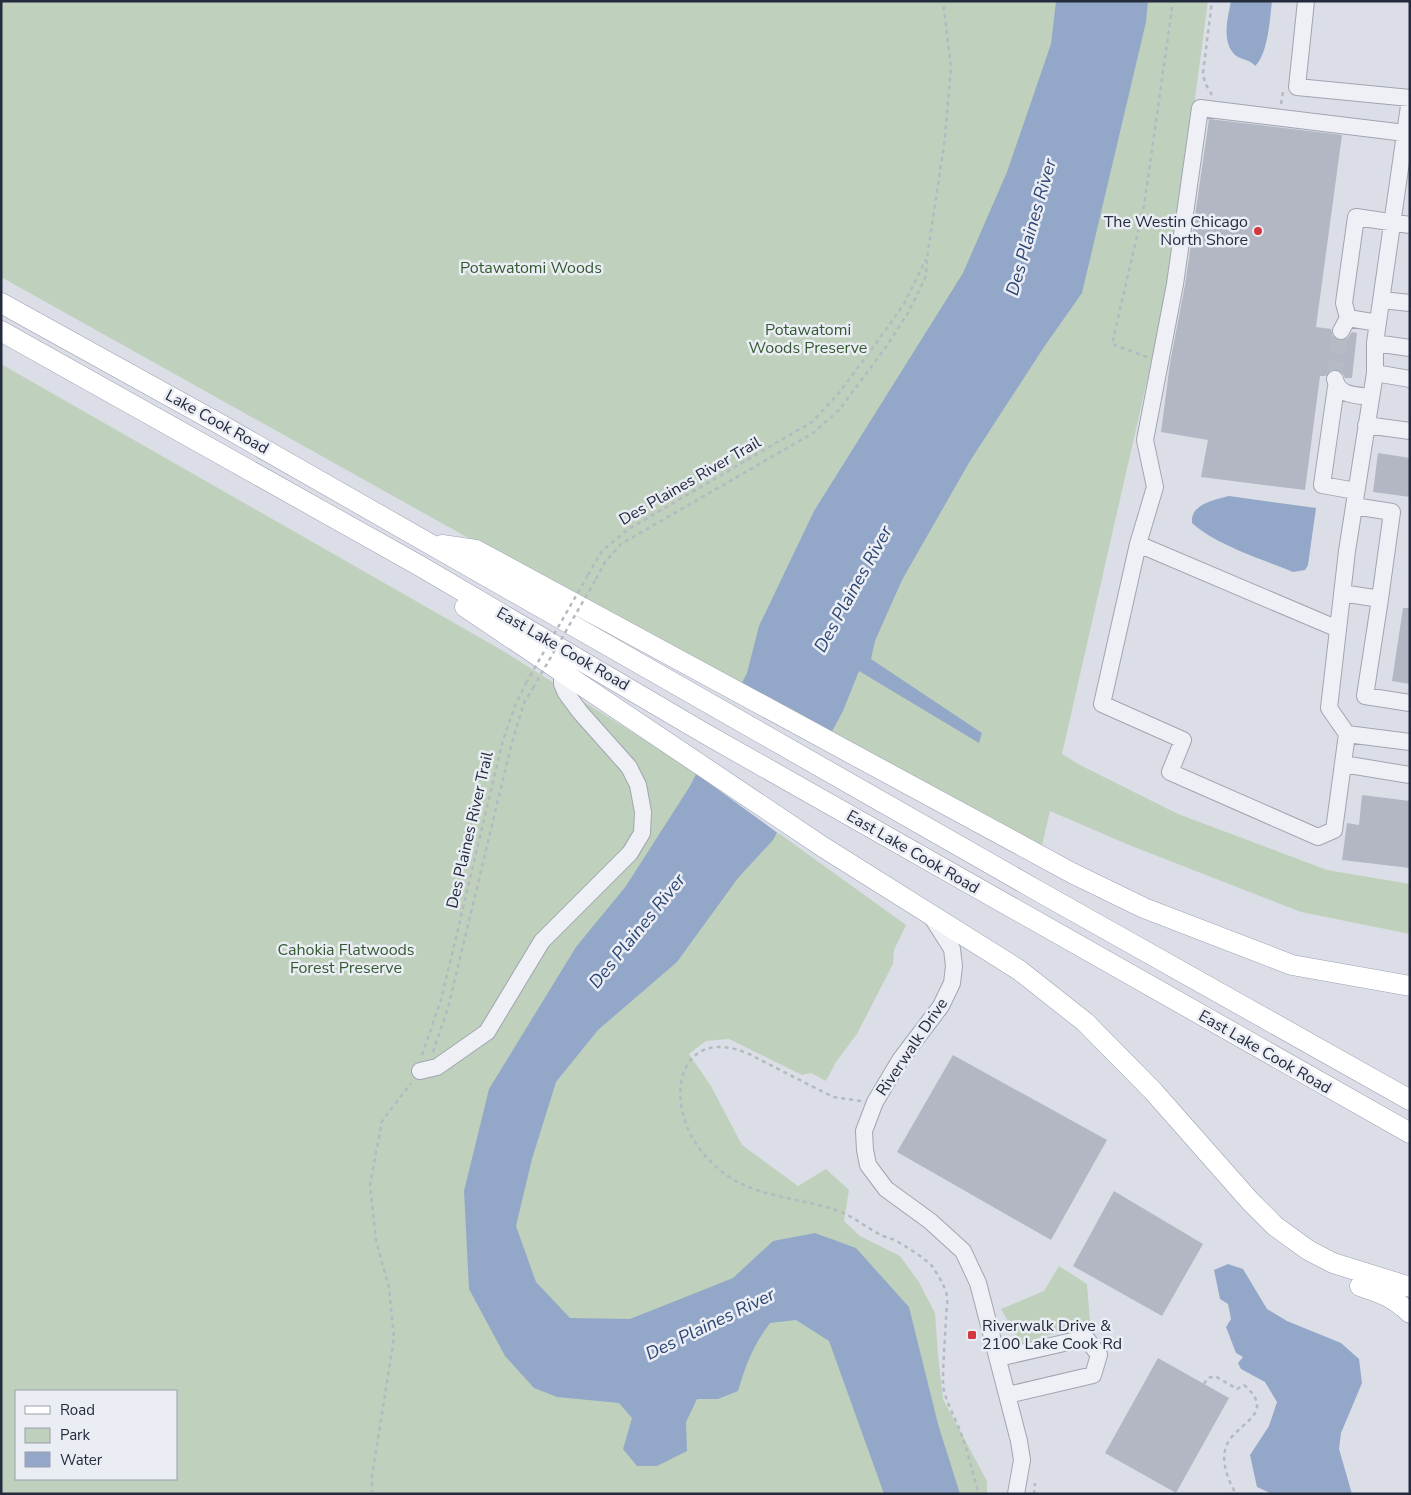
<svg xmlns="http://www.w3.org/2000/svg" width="1411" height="1495" font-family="'Nunito Sans',sans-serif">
<rect width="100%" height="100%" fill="#dbdee7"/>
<path fill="#bfd1bc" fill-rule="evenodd" d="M1 1H1208L1172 271 1062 754 1080 765 1178 814 1327 870 1410 884V934L1301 912 1129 845 1050 811 1041 850 565 592 1 277Z
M1 364 505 652 686 766 906 925 894 950 893 964 857 1034 836 1062 826 1081 811 1073 802 1075 729 1039 706 1041 689 1054 711 1086 742 1145 798 1186 826 1169 849 1190 844 1221 860 1236 900 1256 919 1282 935 1313 938 1355 943 1399 987 1481V1494H1ZM16 1391H176V1479H16Z
M1059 1266 1087 1284 1090 1321 1021 1344 1001 1309 1044 1291Z"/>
<path fill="#93a8c9" d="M1056 1H1148L1146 22 1082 293 1044 347 970 461 902 580 875 641 871 659 982 733 979 743 859 671 843 711 773 840 738 878 677 962 598 1030 556 1082 532 1159 516 1226 536 1282 570 1318 630 1319 733 1278 773 1241 815 1233 856 1248 909 1307 938 1424 960 1494H884L829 1341 796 1320 770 1323C753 1346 746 1364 738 1391L718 1399H697L686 1422 687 1451 657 1466H637L623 1449 632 1418 619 1403 557 1397 534 1388 505 1356 469 1289 464 1191 489 1089 576 947 626 886 690 786 747 673 759 626 814 511 963 273 1007 172 1051 44Z
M1231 1H1272C1270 18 1268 55 1255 66 1250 59 1240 60 1235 55 1221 42 1228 17 1231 1Z
M1229 496 1316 508 1308 565 1305 570 1293 572C1262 559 1216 545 1192 523 1190 504 1214 500 1229 496Z
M1228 1264 1243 1269 1267 1309 1287 1321 1341 1343 1359 1359 1362 1383 1341 1433 1339 1449 1352 1494H1272L1257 1487 1250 1455 1269 1426 1277 1402 1265 1382 1241 1369 1238 1363 1243 1357 1236 1353 1226 1327 1231 1319 1228 1304 1220 1299 1214 1270Z"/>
<path fill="#dbdee7" d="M740 682 833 733 779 834 694 772Z"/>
<path fill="#b2b7c3" d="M1209 119 1342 135 1316 327 1331 329 1333 337 1341 341 1347 339 1352 332 1357 333 1352 378H1345L1342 372 1337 369 1332 370 1325 376H1320L1305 490 1201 477 1208 440 1161 432 1170 363 1185 285Z
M1378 453 1410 458V497L1373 492Z
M1403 608H1410V684L1392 681Z
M1362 795 1410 801V868L1342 860 1347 823 1359 825Z
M953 1055 1107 1140 1051 1240 897 1152Z
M1114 1191 1203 1244 1162 1316 1073 1266Z
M1158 1358 1229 1398 1176 1493 1105 1453Z"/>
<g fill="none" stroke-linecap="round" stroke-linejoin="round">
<path stroke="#b6bac5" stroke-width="16" stroke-dasharray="16 8" stroke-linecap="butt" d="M1334 377 1341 331"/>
<defs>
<path id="minor" d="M1306 1 1297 87 1410 98
M1405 133 1200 108 1175 284 1145 440 1155 487 1138 544 1102 704 1183 740 1170 772 1318 837 1334 830 1347 734 1329 708 1347 551 1375 373V343L1410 99
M1382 300 1410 303
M1348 318 1378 323
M1341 331 1348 318 1344 303 1356 217 1410 225
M1375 343 1410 348
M1375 373 1410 379
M1335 379C1338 396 1356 395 1371 397
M1336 387 1322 485 1356 491
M1366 425 1410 431
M1354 506 1392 512 1380 599
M1138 544 1338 629
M1342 593 1380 599 1365 696 1410 703
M1347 734 1410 742
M1343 764 1410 775
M931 916 952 949 954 966 952 983 941 1006 900 1060 875 1102 864 1131 865 1150 868 1165 886 1189 930 1221 963 1251 978 1283 1019 1441 1022 1460 1016 1494
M420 1071 437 1067 487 1032 542 941 630 853 642 833 643 812 638 785 629 767 580 712 566 693 562 684V671
M998 1358 1086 1338 1099 1355 1093 1375 1008 1395"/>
<path id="major" d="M1 303 218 423 1038 891 1410 1100
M1 331 420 566 704 733 1410 1133
M442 545 476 550 1072 873 1144 908 1292 965 1410 986
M465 607 823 847 1019 970 1085 1022 1153 1091 1250 1201 1275 1226 1308 1250 1333 1263 1410 1287
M1360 1286C1381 1293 1393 1297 1410 1313"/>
</defs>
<use href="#minor" stroke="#a0a5b1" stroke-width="18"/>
<use href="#major" stroke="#9aa1b3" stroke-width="21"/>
<path stroke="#b5b9c1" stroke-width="2.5" stroke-dasharray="4 4" stroke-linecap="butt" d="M1212 95 1205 83 1203 73 1212 1
M1281 104 1283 92
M1147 357 1112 344 1144 206 1173 1
M588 575 602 551 627 530 812 422 839 393 885 331 904 304 926 259
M596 579 605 562 621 544 813 433 839 410 886 347 908 313 926 276 927 258 945 138 951 67 943 1
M433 1052 448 1008 511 746 524 703 533 688
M422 1055 441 1000 503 740 515 706 526 683
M861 1101 833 1097 747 1053C683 1027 666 1090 692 1137 699 1150 710 1162 721 1171 754 1198 800 1197 838 1211 854 1216 866 1228 881 1235 885 1237 890 1238 895 1240 905 1246 925 1258 932 1266 938 1275 945 1286 947 1296 948 1303 946 1312 946 1319 945 1340 943 1362 943 1383 943 1398 957 1420 962 1436 969 1455 973 1475 979 1494
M1204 1384 1208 1378 1215 1376 1237 1389 1244 1385C1274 1411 1245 1420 1230 1439 1218 1456 1227 1478 1236 1494
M372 1494V1476L394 1338 389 1288 376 1240 370 1185 382 1121 411 1083
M1034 1494 1035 1483"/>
<use href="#minor" stroke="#eef0f5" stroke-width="16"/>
<use href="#major" stroke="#fff" stroke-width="20"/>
<path stroke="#b5b9c1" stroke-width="2.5" stroke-dasharray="4 4" stroke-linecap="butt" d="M526 683 588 575
M533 688 596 579"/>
</g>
<g fill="#d5373e" stroke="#eaedf4" stroke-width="2">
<circle cx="1258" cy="231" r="5"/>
<rect x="967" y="1330" width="10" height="10" rx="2.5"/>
</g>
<g text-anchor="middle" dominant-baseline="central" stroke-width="5" stroke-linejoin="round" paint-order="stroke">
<g font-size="16" fill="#242b3d" stroke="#eaedf4" text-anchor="end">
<text x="1248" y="222">The Westin Chicago<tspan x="1248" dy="18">North Shore</tspan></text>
<text x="982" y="1326" text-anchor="start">Riverwalk Drive &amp;<tspan x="982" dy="18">2100 Lake Cook Rd</tspan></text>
</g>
<g font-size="16" fill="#345a31" stroke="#eaedf4">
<text x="531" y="268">Potawatomi Woods</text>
<text x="808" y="330">Potawatomi<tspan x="808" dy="18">Woods Preserve</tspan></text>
<text x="346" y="950">Cahokia Flatwoods<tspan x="346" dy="18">Forest Preserve</tspan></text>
</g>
<g font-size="16" fill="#242b3d" stroke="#eaedf4">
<text transform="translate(217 422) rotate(29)">Lake Cook Road</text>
<text transform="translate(690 481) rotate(-30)">Des Plaines River Trail</text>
<text transform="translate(563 649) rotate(30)">East Lake Cook Road</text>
<text transform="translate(470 830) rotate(-77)">Des Plaines River Trail</text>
<text transform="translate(913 852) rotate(30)">East Lake Cook Road</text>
<text transform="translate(912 1047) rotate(-56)">Riverwalk Drive</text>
<text transform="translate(1265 1052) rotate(30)">East Lake Cook Road</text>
</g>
<g font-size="18" font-style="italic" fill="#2d4573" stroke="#eaedf4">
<text transform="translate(1031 227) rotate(-74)">Des Plaines River</text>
<text transform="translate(853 589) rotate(-61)">Des Plaines River</text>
<text transform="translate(637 931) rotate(-51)">Des Plaines River</text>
<text transform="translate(710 1324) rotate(-26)">Des Plaines River</text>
</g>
</g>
<rect width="1411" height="1495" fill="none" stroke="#242b3d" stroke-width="5"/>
<rect x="15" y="1390" width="162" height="90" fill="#eaedf4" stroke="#9b9fab"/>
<rect x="25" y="1406" width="25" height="8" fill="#ffffff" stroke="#9b9fab"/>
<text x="60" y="1415" font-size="15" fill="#242b3d">Road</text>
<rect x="25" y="1428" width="25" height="15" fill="#bfd1bc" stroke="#9b9fab"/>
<text x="60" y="1440" font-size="15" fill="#242b3d">Park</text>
<rect x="25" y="1452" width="25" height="15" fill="#93a8c9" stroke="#9b9fab"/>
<text x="60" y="1465" font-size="15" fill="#242b3d">Water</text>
</svg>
